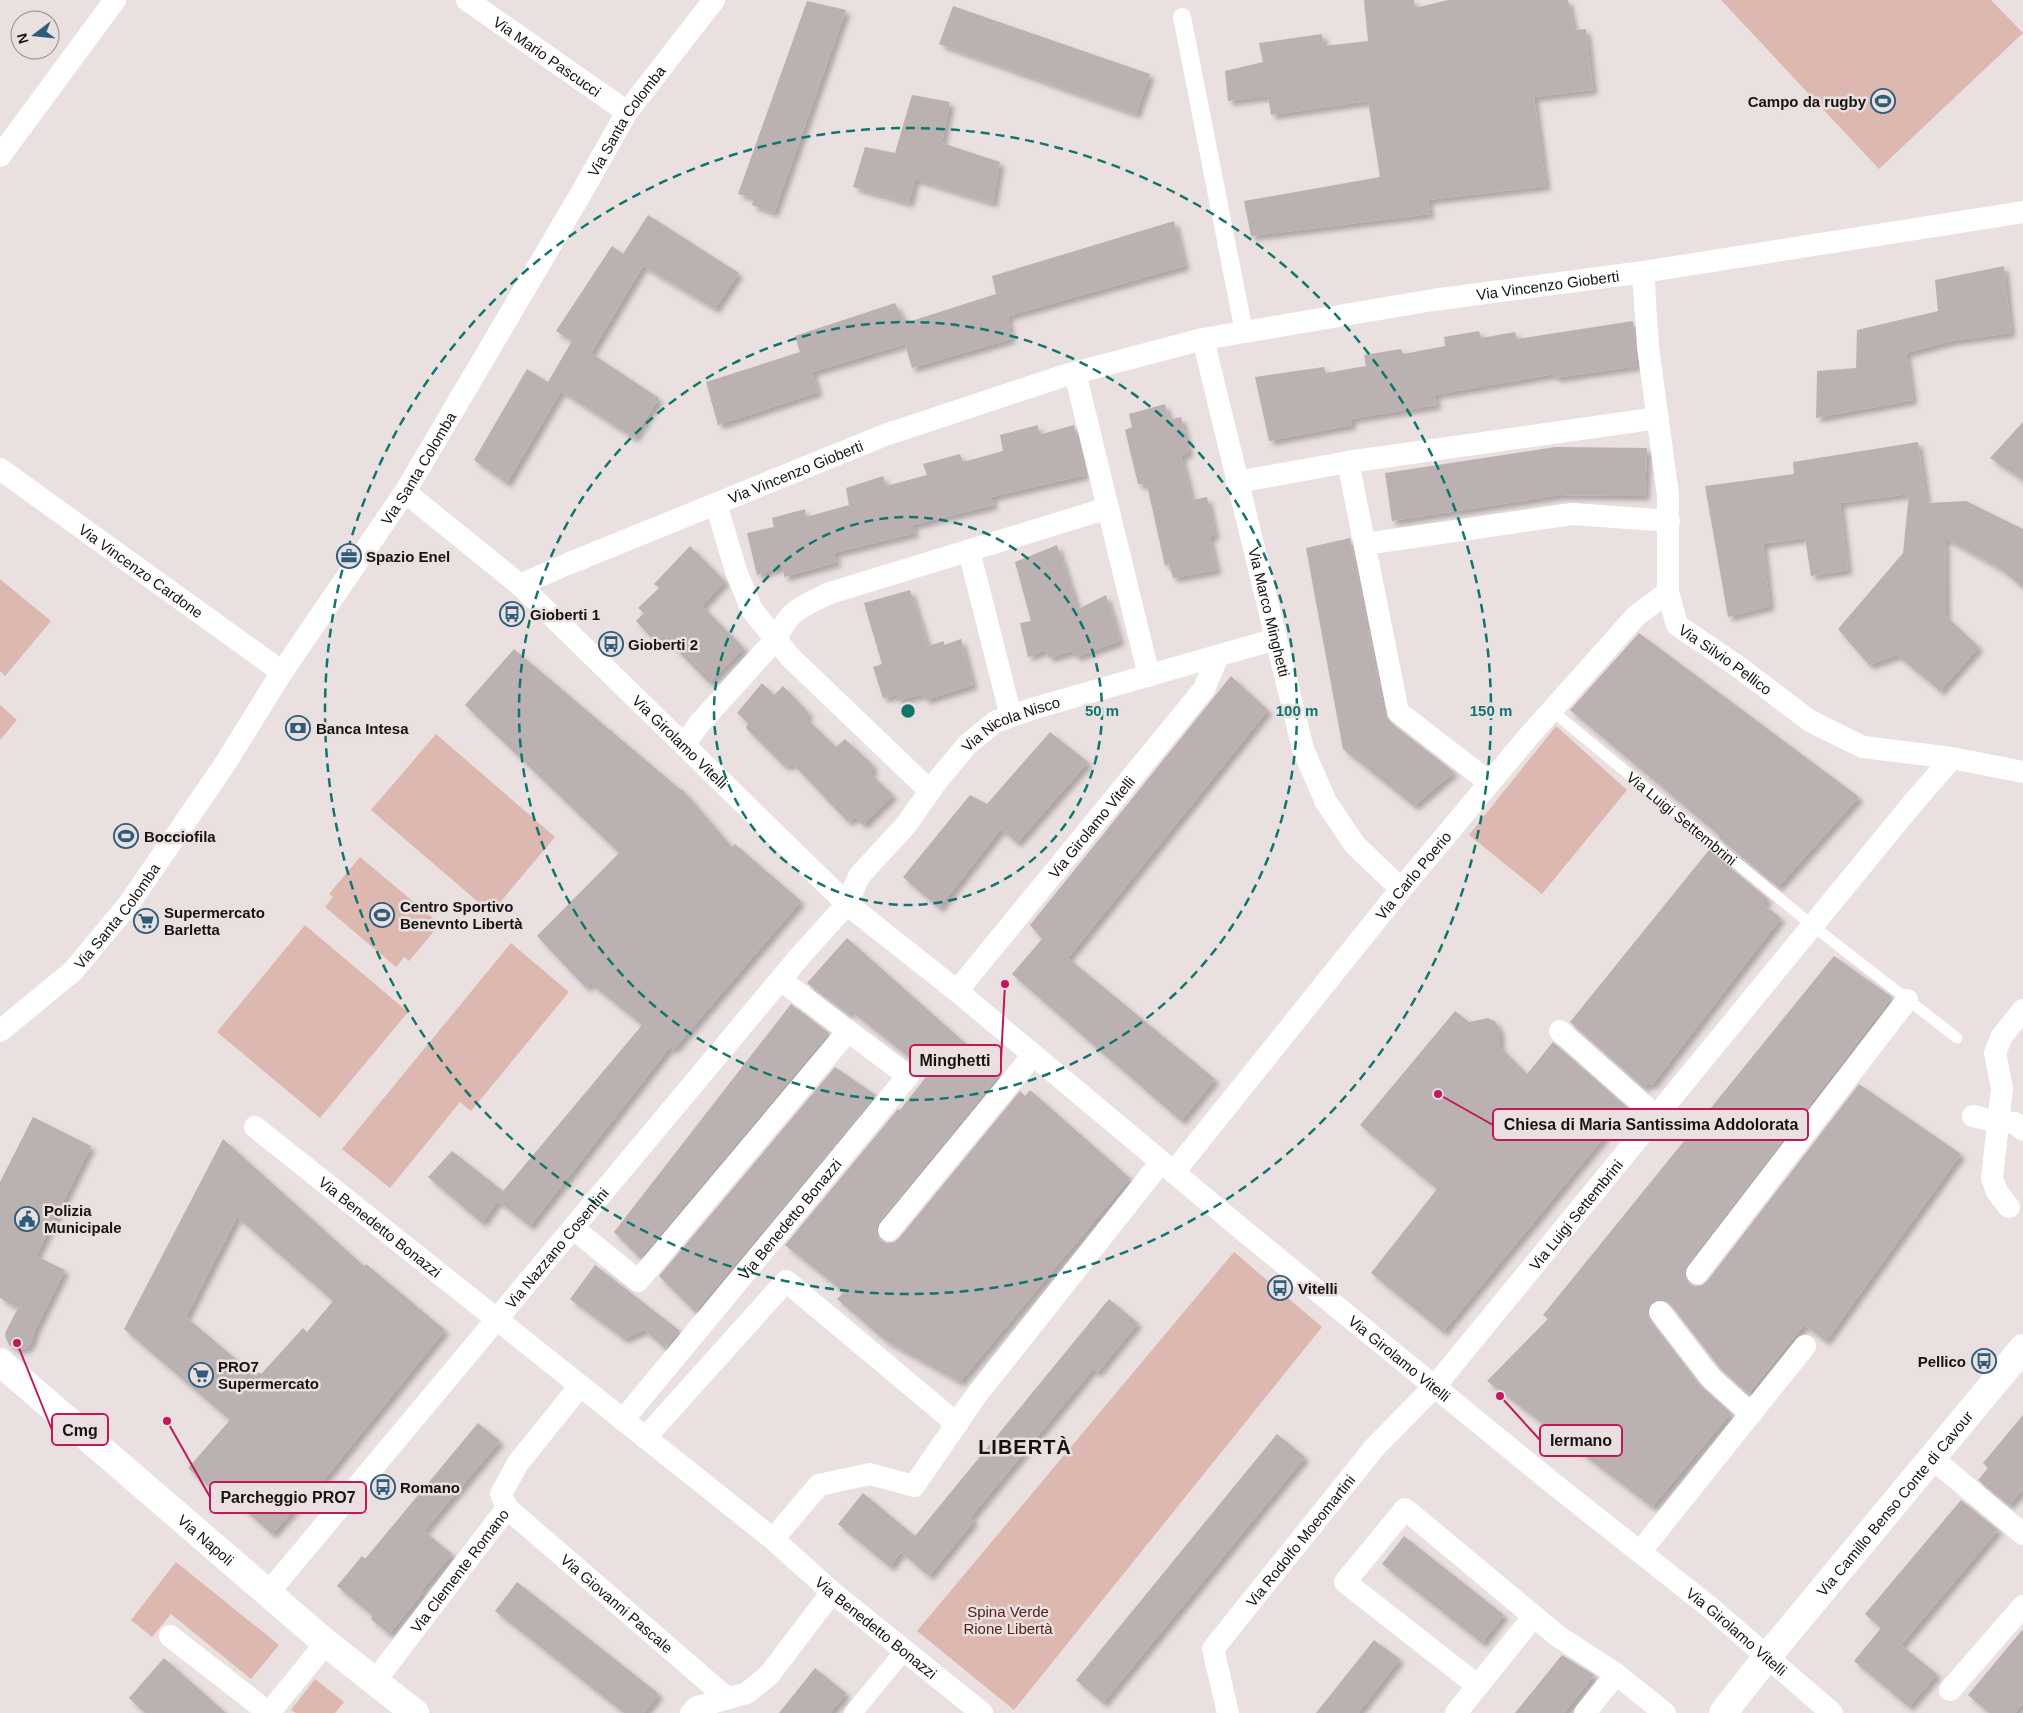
<svg xmlns="http://www.w3.org/2000/svg" width="2023" height="1713" font-family="Arial,sans-serif">
<defs>
<filter id="shadow"><feDropShadow dx="4.5" dy="4.5" stdDeviation="2.5" flood-color="#0004"/></filter>
</defs>
<rect width="100%" height="100%" fill="#e9e0df"/>
<path fill="#ddb8b1" d="M1721 0H1991L2023 33 1879 169Z
M0 579 51 621 5 676 0 671Z
M0 705 17 720 0 740Z
M1556 726 1627 790 1542 894 1469 835Z
M436 734 555 837 491 913 371 810Z
M360 857 440 924 409 961 404 957 396 967 325 907 333 897 329 894Z
M305 925 408 1012 320 1118 217 1032Z
M511 943 569 992 471 1111 460 1102 390 1188 342 1149Z
M1234 1252 1322 1327 1014 1710 917 1631Z
M176 1562 279 1645 251 1679 171 1614 152 1637 131 1620Z
M315 1679 344 1702 335 1713H296L291 1710Z"/>
<path fill="#bab1b0" fill-rule="evenodd" filter="url(#shadow)" d="M1364 0H1414L1415 8 1448 0H1568L1574 30 1586 29 1593 90 1534 97 1546 186 1428 200 1430 214 1251 236 1244 201 1380 177 1368 101 1271 115 1268 96 1228 101 1225 71 1263 62 1259 43 1322 34 1324 46 1368 41Z
M807 1 846 10 774 213 752 205 754 198 738 194Z
M953 6 1150 74 1136 114 939 44Z
M912 95 950 102 942 143 1000 162 993 203 915 179 909 203 853 187 865 147 895 153Z
M648 215 739 273 715 309 643 266 591 353 659 398 634 438 561 391 507 483 474 460 527 369 548 382 572 341 556 331 612 246 623 254Z
M1174 221 1185 266 1008 316 1011 339 912 368 905 344 812 372 818 392 718 425 706 382 800 352 795 336 895 303 905 323 996 294 992 276Z
M2004 266 2011 333 1951 341 1906 353 1913 400 1816 418 1817 371 1856 368 1857 330 1938 311 1935 280Z
M1633 321 1637 366 1555 378 1554 374 1434 395 1437 405 1351 419 1352 425 1269 441 1255 377 1324 367 1326 373 1366 366 1364 355 1401 349 1403 354 1445 346 1444 337 1479 331 1481 338 1515 332 1517 339Z
M1165 404 1169 420 1181 417 1189 452 1181 456 1192 500 1207 497 1215 535 1209 537 1217 570 1173 578 1169 564 1165 566 1147 485 1138 484 1125 430 1132 427 1129 414Z
M2023 422V480L1990 458Z
M1038 425V435L1074 425 1085 475 991 497 994 505 912 525 915 533 834 553 837 562 784 577 783 566 757 575 747 533 774 527 772 518 805 509 806 517 849 505 846 488 883 476 886 486 927 475 923 464 960 454 963 462 1003 451 1000 435Z
M1918 442 1927 503 1966 501 2023 529V588L2001 569 1945 538 1946 616 1979 647 1940 691 1897 655 1869 665 1838 629 1903 553 1909 494 1840 503 1848 570 1811 576 1805 538 1763 544 1770 606 1728 617 1705 486 1794 474 1793 462Z
M1555 447 1647 448 1645 496 1560 495 1392 521 1385 473Z
M1350 538 1385 715 1390 722 1454 772 1414 806 1343 749 1306 548Z
M1057 545 1078 609 1106 595 1120 641 1076 657 1072 651 1049 658 1045 650 1028 657 1020 623 1031 621 1015 562Z
M690 546 725 581 702 606 744 648 709 683 666 639 659 646 636 621 644 613 638 608 659 588 654 584Z
M910 590 928 646 944 641V645L961 639 973 685 925 700 923 694 897 701V695L883 698 873 667 882 664 864 603Z
M1639 633 1859 797 1778 887 1719 838 1720 836 1570 710Z
M514 649 681 790 682 789 732 847 735 844 801 901 673 1050 670 1047 530 1226 498 1201 482 1223 428 1177 452 1151 503 1191 642 1025 590 983 586 988 537 936 619 853 465 705Z
M1231 676 1268 710 1068 958 1215 1079 1181 1121 1012 974 1042 939 1030 925Z
M762 683 774 695 783 686 809 713 806 718 836 747 845 739 873 765 871 774 893 795 863 825 855 817 848 822 793 764 784 766 746 728 748 723 737 713Z
M1050 732 1088 762 1017 843 1001 829 939 908 903 877 970 795 987 804Z
M1709 850 1768 899 1763 904 1781 918 1652 1085 1649 1083 1644 1088 1570 1022Z
M847 938 1000 1074 879 1222 876 1228 877 1235 880 1240 887 1243 894 1242 899 1238 1020 1091 1025 1096 1030 1090 1130 1178 960 1382 886 1341 837 1299 844 1292 785 1245 898 1109 900 1110 929 1073 851 1011 848 1014 807 983Z
M1834 956 1892 997 1687 1265 1684 1272 1685 1278 1689 1284 1696 1286 1702 1285 1707 1281 1859 1084 1961 1154 1826 1341 1804 1325 1748 1394 1720 1368 1670 1304 1665 1300 1659 1299 1652 1302 1648 1307 1647 1313 1650 1320 1700 1385 1731 1413 1652 1507 1487 1381 1548 1319 1543 1315Z
M791 1004 829 1033 640 1258 614 1232Z
M1455 1011 1469 1022 1488 1018 1495 1021 1500 1031V1047L1527 1074 1553 1042 1628 1108 1443 1332 1371 1273 1437 1189 1360 1125Z
M835 1067 876 1095 695 1312 659 1276Z
M33 1117 91 1146 36 1256 65 1270 34 1332 32 1341 27 1348 18 1350 9 1345 5 1336 6 1331 18 1308 0 1298V1182Z
M223 1139 364 1266 366 1264 445 1330 318 1487 316 1485 272 1534 212 1480 207 1485 188 1468 230 1420 124 1329ZM237 1217 333 1301 307 1332 303 1328 261 1374 258 1372 256 1376 186 1317Z
M595 1265 680 1331 665 1348 644 1330 624 1339 570 1299Z
M1109 1299 1138 1323 1097 1373 1093 1369 970 1518 974 1521 929 1576 901 1552 890 1567 838 1524 863 1493 915 1536Z
M2023 1415V1489L2009 1505 1978 1480 1988 1468 1983 1463Z
M478 1423 500 1441 424 1531 452 1554 421 1591 423 1592 389 1634 371 1619 373 1616 337 1586 362 1556 365 1559Z
M1277 1434 1305 1457 1103 1703 1076 1680Z
M1961 1500 1998 1530 1901 1645 1937 1674 1909 1707 1854 1661 1881 1628 1865 1614Z
M1404 1536 1504 1615 1482 1643 1382 1564Z
M517 1582 659 1694 644 1713H624L495 1611Z
M2023 1629V1703L2015 1713H1989L1968 1695Z
M1374 1640 1400 1659 1358 1713H1316Z
M1562 1655 1594 1675 1564 1713H1515Z
M164 1658 226 1713H145L129 1698Z
M815 1668 846 1693 830 1713H779Z"/>
<g fill="none" stroke-linecap="round" stroke-linejoin="round">
<path stroke="#fff" stroke-width="11" id="s1" d="M1551 710 1813 926 1957 1038"/>
<path stroke="#fff" stroke-width="18" d="M1182 17 1244 332
M853 1713 904 1651"/>
<g stroke="#fff" stroke-width="22">
<path id="s2" d="M467 0 627 112"/>
<path d="M0 156 115 0"/>
<path id="s3" d="M1643 272 1648 347 1668 495V592L1677 625 1736 665 1810 721 1863 747 1952 758 2023 772"/>
<path id="s4" d="M1203 339 1303 749 1326 802 1355 845 1401 889"/>
<path d="M1075 373 1149 676"/>
<path d="M1348 462 1398 712 1489 782"/>
<path id="s5" d="M0 469 282 672"/>
<path d="M1237 482 1348 462 1658 418"/>
<path id="s6" d="M405 492 520 585 847 904 957 991 1238 1226 1550 1481 1712 1609 1832 1713"/>
<path d="M716 504 736 571 752 610 790 657 930 791"/>
<path d="M1365 544 1572 514 1669 521"/>
<path d="M969 551 1011 716"/>
<path id="s7" d="M520 585 570 563 885 435 1063 376 1203 339 1433 300 1643 272 2023 212"/>
<path d="M684 745 699 724 776 639C790 609 801 607 830 593L1108 508"/>
<path id="s8" d="M957 991 1204 689 1218 656"/>
<path id="s9" d="M0 1031 73 971 128 905 223 767 282 672 405 492 579 197 627 112 714 0"/>
<path d="M1560 1031 1657 1117"/>
<path d="M1973 1116 1998 1122 2015 1123 2023 1130"/>
<path id="s10" d="M255 1127 773 1539 832 1592 982 1713"/>
<path id="s11" d="M1174 1172 1401 889 1528 737 1636 616 1668 592"/>
<path d="M2009 1207 1997 1192 1992 1178 2002 1088 1995 1053 2002 1036 2023 1010"/>
<path d="M573 1228 638 1281 848 1031 781 980"/>
<path d="M889 1230 1033 1055"/>
<path d="M1697 1273 1907 1000"/>
<path d="M1660 1312 1710 1377 1751 1414"/>
<path id="s12" d="M580 1386 518 1463 501 1494 507 1508 727 1698"/>
<path id="s13" d="M623 1420 908 1076 848 1031"/>
<path d="M645 1438 786 1281 957 1424"/>
<path d="M1933 1459 2023 1534"/>
<path d="M773 1539 819 1485 870 1474 914 1486 975 1397 1161 1162"/>
<path d="M1640 1552 1805 1346"/>
<path id="s14" d="M268 1593 801 955 847 904 859 876 906 825 937 781 967 745 995 722 1035 708 1276 639"/>
<path d="M170 1636 269 1713"/>
<path id="s15" d="M375 1681 507 1508"/>
<path d="M1478 1686 1345 1582 1405 1509 1559 1637 1616 1674"/>
<path d="M1950 1690 2023 1606"/>
<path d="M269 1713 326 1643"/>
<path d="M691 1713 697 1707 747 1693 769 1675 832 1592"/>
<path id="s16" d="M1228 1713 1213 1649 1375 1447 1435 1386 1913 803 1952 758"/>
<path d="M1456 1713 1534 1616"/>
<path d="M1585 1713 1616 1674 1665 1713"/>
</g>
<path stroke="#fff" stroke-width="28" id="s17" d="M0 1362 326 1643 415 1713"/>
<path stroke="#fff" stroke-width="28" id="s18" d="M1723 1713 1767 1657 2023 1348"/>
</g>
<g fill="none" stroke="#0f766e" stroke-width="2.5" stroke-dasharray="9 6">
<circle cx="908" cy="711" r="194"/>
<circle cx="908" cy="711" r="389"/>
<circle cx="908" cy="711" r="583"/>
</g>
<defs>
<symbol id="stadium-ring" viewBox="-11 -11 22 22"><circle r="9.5" fill="#e9e0df" stroke="#2e5d7c" stroke-width="1.5"/><path d="M0-5a6.5 5 0 1 0 0 10a6.5 5 0 1 0 0-10ZM-3.5-1.8h7v3.6h-7Z" fill="#2e5d7c"/></symbol>
<symbol id="office-ring" viewBox="-11 -11 22 22"><circle r="9.5" fill="#e9e0df" stroke="#2e5d7c" stroke-width="1.5"/><path d="M-6-3h4V-5.5h4V-3h4V5H-6ZM-1-4.5V-3h2v-1.5ZM-6 0V1H6V0Z" fill="#2e5d7c"/></symbol>
<symbol id="bus-ring" viewBox="-11 -11 22 22"><circle r="9.5" fill="#e9e0df" stroke="#2e5d7c" stroke-width="1.5"/><path d="M-5-6H5V4H4V6H2V4H-2V6H-4V4H-5ZM-3.5-4V0h7V-4ZM-3.5 1.2v1.5H-2V1.2ZM2 1.2v1.5H3.5V1.2Z" fill="#2e5d7c"/></symbol>
<symbol id="bank-ring" viewBox="-11 -11 22 22"><circle r="9.5" fill="#e9e0df" stroke="#2e5d7c" stroke-width="1.5"/><path d="M-6-4H6V4H-6ZM0-2.3a2.3 2.3 0 1 0 0 4.6a2.3 2.3 0 1 0 0-4.6Z" fill="#2e5d7c"/></symbol>
<symbol id="supermarket-ring" viewBox="-11 -11 22 22"><circle r="9.5" fill="#e9e0df" stroke="#2e5d7c" stroke-width="1.5"/><path d="M-6-5.5h2.5l.6 2H6L4.5 2H-2.5L-4.4-4H-6ZM-1.5 3.2a1.3 1.3 0 1 0 .1 0ZM3 3.2a1.3 1.3 0 1 0 .1 0Z" fill="#2e5d7c"/></symbol>
<symbol id="civic-ring" viewBox="-11 -11 22 22"><circle r="9.5" fill="#e9e0df" stroke="#2e5d7c" stroke-width="1.5"/><path d="M-.6-6.5H3V-4.5H.6V-3L4-1V1h2V6H-6V1h2V-1L-.6-3ZM-1.2 2.5V6h2.4V2.5Z" fill="#2e5d7c"/></symbol>
</defs>
<g fill-rule="evenodd">
<use href="#stadium-ring" x="1869" y="87" width="28" height="28"/>
<use href="#office-ring" x="335" y="542" width="28" height="28"/>
<use href="#bus-ring" x="498" y="600" width="28" height="28"/>
<use href="#bus-ring" x="597" y="630" width="28" height="28"/>
<use href="#bank-ring" x="284" y="714" width="28" height="28"/>
<use href="#stadium-ring" x="112" y="822" width="28" height="28"/>
<use href="#stadium-ring" x="368" y="901" width="28" height="28"/>
<use href="#supermarket-ring" x="132" y="907" width="28" height="28"/>
<use href="#civic-ring" x="13" y="1205" width="28" height="28"/>
<use href="#bus-ring" x="1266" y="1274" width="28" height="28"/>
<use href="#bus-ring" x="1970" y="1347" width="28" height="28"/>
<use href="#supermarket-ring" x="187" y="1361" width="28" height="28"/>
<use href="#bus-ring" x="369" y="1473" width="28" height="28"/>
</g>
<g text-anchor="middle" dominant-baseline="central" stroke-width="5" stroke-linejoin="round" paint-order="stroke">
<g font-size="15" fill="#161312" stroke="#e9e0df">
<text stroke="none"><textPath href="#s2" startOffset="98">Via Mario Pascucci</textPath></text>
<text stroke="none"><textPath href="#s9" startOffset="1110">Via Santa Colomba</textPath></text>
<text stroke="none"><textPath href="#s7" startOffset="1076">Via Vincenzo Gioberti</textPath></text>
<text stroke="none"><textPath href="#s9" startOffset="705">Via Santa Colomba</textPath></text>
<text stroke="none"><textPath href="#s7" startOffset="298">Via Vincenzo Gioberti</textPath></text>
<text stroke="none"><textPath href="#s5" startOffset="174">Via Vincenzo Cardone</textPath></text>
<text stroke="none"><textPath href="#s4" startOffset="281">Via Marco Minghetti</textPath></text>
<text stroke="none"><textPath href="#s3" startOffset="415">Via Silvio Pellico</textPath></text>
<text stroke="none"><textPath href="#s14" startOffset="1150">Via Nicola Nisco</textPath></text>
<text stroke="none"><textPath href="#s6" startOffset="372">Via Girolamo Vitelli</textPath></text>
<text stroke="none"><textPath href="#s1" startOffset="170">Via Luigi Settembrini</textPath></text>
<text stroke="none"><textPath href="#s8" startOffset="212">Via Girolamo Vitelli</textPath></text>
<text stroke="none"><textPath href="#s11" startOffset="381">Via Carlo Poerio</textPath></text>
<text stroke="none"><textPath href="#s9" startOffset="165">Via Santa Colomba</textPath></text>
<text stroke="none"><textPath href="#s16" startOffset="632">Via Luigi Settembrini</textPath></text>
<text stroke="none"><textPath href="#s13" startOffset="261">Via Benedetto Bonazzi</textPath></text>
<text stroke="none"><textPath href="#s10" startOffset="160">Via Benedetto Bonazzi</textPath></text>
<text stroke="none"><textPath href="#s14" startOffset="450">Via Nazzano Cosentini</textPath></text>
<text stroke="none"><textPath href="#s6" startOffset="1320">Via Girolamo Vitelli</textPath></text>
<text stroke="none"><textPath href="#s18" startOffset="271">Via Camillo Benso Conte di Cavour</textPath></text>
<text stroke="none"><textPath href="#s17" startOffset="272">Via Napoli</textPath></text>
<text stroke="none"><textPath href="#s16" startOffset="205">Via Rodolfo Moeomartini</textPath></text>
<text stroke="none"><textPath href="#s15" startOffset="139">Via Clemente Romano</textPath></text>
<text stroke="none"><textPath href="#s12" startOffset="295">Via Giovanni Pascale</textPath></text>
<text stroke="none"><textPath href="#s10" startOffset="798">Via Benedetto Bonazzi</textPath></text>
<text stroke="none"><textPath href="#s6" startOffset="1754">Via Girolamo Vitelli</textPath></text>
</g>
<g font-size="15" font-weight="bold" fill="#161312" stroke="#e9e0df" text-anchor="start">
<text x="1866" y="101" text-anchor="end">Campo da rugby</text>
<text x="366" y="556">Spazio Enel</text>
<text x="530" y="614">Gioberti 1</text>
<text x="628" y="644">Gioberti 2</text>
<text x="316" y="728">Banca Intesa</text>
<text x="144" y="836">Bocciofila</text>
<text x="400" y="906">Centro Sportivo<tspan x="400" dy="17">Benevnto Libertà</tspan></text>
<text x="164" y="912">Supermercato<tspan x="164" dy="17">Barletta</tspan></text>
<text x="44" y="1210">Polizia<tspan x="44" dy="17">Municipale</tspan></text>
<text x="1298" y="1288">Vitelli</text>
<text x="1966" y="1361" text-anchor="end">Pellico</text>
<text x="218" y="1366">PRO7<tspan x="218" dy="17">Supermercato</tspan></text>
<text x="400" y="1487">Romano</text>
</g>
<g font-size="15" fill="#56221b" stroke="#e9e0df">
<text x="1008" y="1611">Spina Verde<tspan x="1008" dy="17">Rione Libertà</tspan></text>
</g>
<g font-size="20" font-weight="bold" letter-spacing="1" fill="#161312" stroke="#e9e0df">
<text x="1025" y="1447">LIBERTÀ</text>
</g>
</g>
<circle cx="908" cy="711" r="8" fill="#0f766e" stroke="#e9e0df" stroke-width="2.5"/>
<g font-size="15" text-anchor="middle" font-weight="bold" fill="#0f766e" stroke="#e9e0df" stroke-width="5" stroke-linejoin="round" paint-order="stroke">
<text x="1102" y="716">50 m</text>
<text x="1297" y="716">100 m</text>
<text x="1491" y="716">150 m</text>
</g>
<path fill="none" stroke="#c2185b" stroke-width="2" d="M1005 984L1001 1060M1438 1094L1493 1125M17 1343L52 1430M1500 1396L1540 1440M167 1421L210 1497"/>
<g fill="#c2185b" stroke="#e9e0df" stroke-width="2">
<circle cx="1005" cy="984" r="5"/>
<circle cx="1438" cy="1094" r="5"/>
<circle cx="17" cy="1343" r="5"/>
<circle cx="1500" cy="1396" r="5"/>
<circle cx="167" cy="1421" r="5"/>
</g>
<g fill="#e9e0df" stroke="#c2185b" stroke-width="2">
<rect x="910" y="1045" width="91" height="31" rx="5"/>
<rect x="1493" y="1109" width="315" height="31" rx="5"/>
<rect x="52" y="1414" width="56" height="31" rx="5"/>
<rect x="1540" y="1425" width="82" height="31" rx="5"/>
<rect x="210" y="1482" width="156" height="31" rx="5"/>
</g>
<g font-size="16" text-anchor="middle" font-weight="bold" fill="#161312">
<text x="955" y="1066">Minghetti</text>
<text x="1651" y="1130">Chiesa di Maria Santissima Addolorata</text>
<text x="80" y="1436">Cmg</text>
<text x="1581" y="1446">Iermano</text>
<text x="288" y="1503">Parcheggio PRO7</text>
</g>
<g transform="translate(35 35) rotate(254)"><circle r="24" fill="#e9e0df" stroke="#958e8d"/>
<path d="M0-4L9 19L0 12L-9 19Z" fill="#2e5d7c"/>
<text y="-8" font-size="14" font-weight="bold" text-anchor="middle" fill="#161312">N</text>
</g>
</svg>
